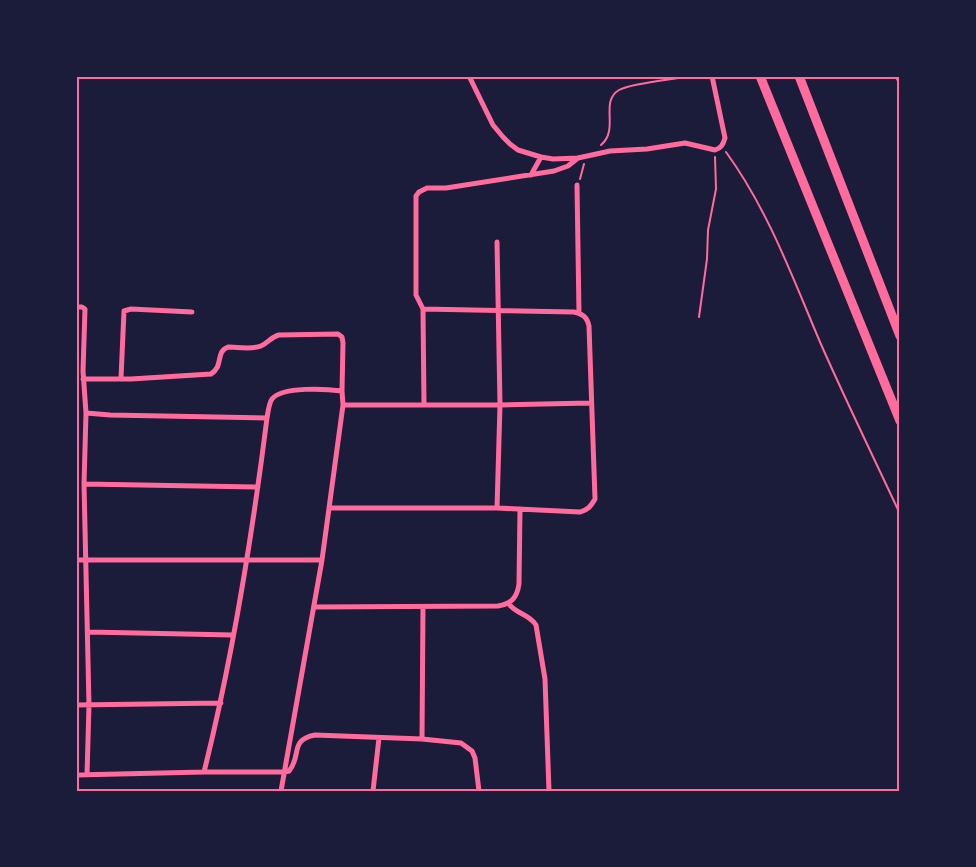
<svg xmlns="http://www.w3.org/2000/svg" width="976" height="867" font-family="'Golos Text',sans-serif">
<rect width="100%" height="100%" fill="#1b1b3a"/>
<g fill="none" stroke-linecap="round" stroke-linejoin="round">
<path stroke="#ff6b9d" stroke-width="2" d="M895 76 900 84
M601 145C620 129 599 102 619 90 631 83 676 79 691 76
M726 152C768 210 792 276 820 342 845 399 873 456 900 514
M580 179 584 164
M699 317 707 259 708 230 716 189 715 157"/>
<path stroke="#ff6b9d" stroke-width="5" d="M469 76 493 125 503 137 510 144 518 150 541 157 553 159 578 158 610 151 647 149 685 143 715 150C721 148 723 145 725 138L712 76
M531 175 541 157
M577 185 579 313
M497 242 500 405 497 508
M76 307H82L85 309 83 371 86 413 84 484 89 705 87 775
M121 378 124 311 131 309 192 312
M83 379H131L211 374C224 366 215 352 228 347 237 347 252 350 261 346 268 343 271 337 279 335L338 334 342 337 343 343 342 391
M343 405H500L590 403
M424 405 423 309 416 295V196L419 192 427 188H446L554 171 568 166 578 158
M86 413 110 415 267 418
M84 484 258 487
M330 508H497L580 512C588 510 591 506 595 499L589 326C587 317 583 314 574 312L423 309
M76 560H322
M509 604C516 614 529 614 536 625L545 679 549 791
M314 607 498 606C511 604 517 598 519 584L520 509
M88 632 233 635
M76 705 221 703
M422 739 423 607
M204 772C233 656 252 537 267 418 268 412 269 403 272 399 282 386 327 389 342 391L343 405 322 560 281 791
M76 775 204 772H285L289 771C302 756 289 740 315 735L422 739 461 743 472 751 475 758 479 791
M373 791 379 738"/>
<path stroke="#ff6b9d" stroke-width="9" d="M760 76 900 421
M799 76 900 336"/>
</g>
<rect width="976" height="867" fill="none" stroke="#1b1b3a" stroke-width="155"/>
<rect x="78" y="78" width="820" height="712" fill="none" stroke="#ff6b9d" stroke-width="2"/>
</svg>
